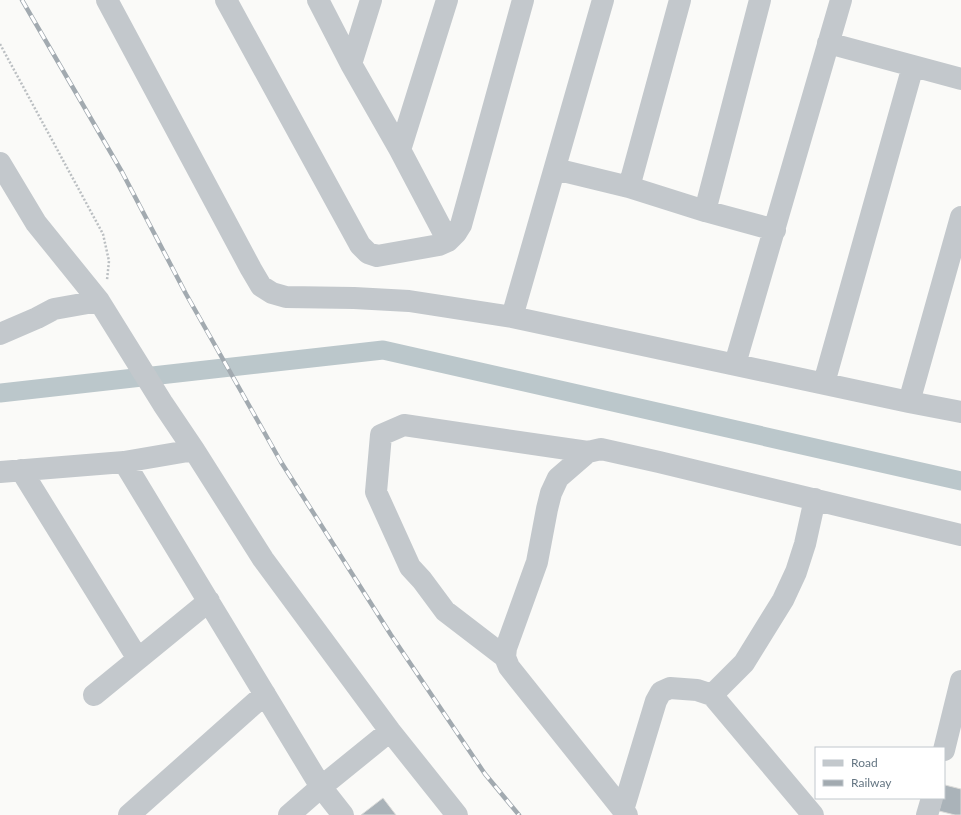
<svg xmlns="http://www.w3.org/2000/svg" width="961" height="815" font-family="Lato,sans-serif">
<rect width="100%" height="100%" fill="#fafaf8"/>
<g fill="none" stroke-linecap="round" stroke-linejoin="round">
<path stroke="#bbc7cb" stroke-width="19" d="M0 393 383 350 961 481"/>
</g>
<path fill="#aab3b9" stroke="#dcdcda" d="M945 785 961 789V815H955L939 811 942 798H944V791Z
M383 798 396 815H361Z"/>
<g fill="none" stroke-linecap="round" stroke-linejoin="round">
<path stroke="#bbbfc2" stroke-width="2.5" stroke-dasharray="2 2" stroke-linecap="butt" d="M0 44 103 234 109 261 107 280"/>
<path stroke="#c3c8cc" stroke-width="22" d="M107 0 251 269 261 286 272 293 286 297 354 298 409 301 512 317 909 402 961 412
M226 0 360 245 368 253 377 256 439 245 448 241 456 233 461 225 523 0
M318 0 351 64 400 150 448 241
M828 43 961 79
M351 64 371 0
M400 150 447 0
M0 163 36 223 99 301 163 404 194 450 263 559 390 731 457 815
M555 169 629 187 705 211 775 230
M629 187 680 0
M705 211 760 0
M512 317 603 0
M0 334 37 318 54 309 99 301
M735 364 841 0
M824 383 913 66
M909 402 961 217
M124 462 321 787 343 815
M21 470 138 659
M0 472 124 462 194 450
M505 657 445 611 422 580 410 567 376 492 381 435 404 425 588 452
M94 695 209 601
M712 695 744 663 783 600 796 572 805 544 815 499
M944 750 961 681
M623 810 656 701 661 692 670 688 697 690 712 695 813 815
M129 815 265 694
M289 815 321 787 390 731
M627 815 509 667 505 657 506 648 537 562 547 509 551 493 558 478 588 452 601 449 659 462 961 535
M927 815 932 798"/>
<defs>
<path id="rail" d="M22 0 122 172 186 294 281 462 391 635 485 774 519 815"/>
</defs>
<use href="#rail" stroke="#a2aab0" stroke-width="4.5"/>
<use href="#rail" stroke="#fff" stroke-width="3" stroke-dasharray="9" stroke-linecap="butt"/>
</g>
<rect x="815" y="747" width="130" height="52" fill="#ffffff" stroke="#c1c8cd"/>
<rect x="823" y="760" width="20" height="6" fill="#c3c8cc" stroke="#c1c8cd"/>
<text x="851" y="767" font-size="12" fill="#657683">Road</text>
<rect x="823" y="780" width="20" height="6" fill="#a2aab0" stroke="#c1c8cd"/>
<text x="851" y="787" font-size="12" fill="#657683">Railway</text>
</svg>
